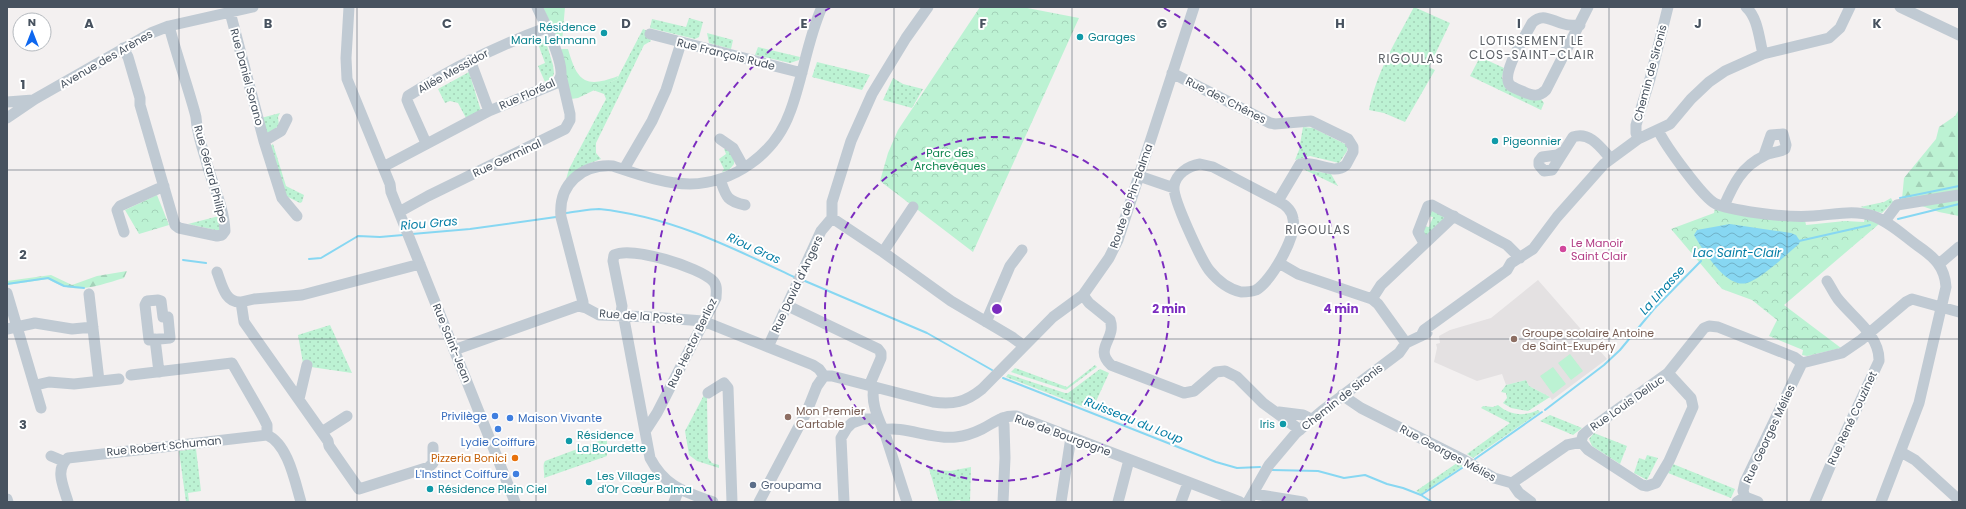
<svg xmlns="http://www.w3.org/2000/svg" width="1966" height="509" font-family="Poppins,sans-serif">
<defs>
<pattern id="grass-dots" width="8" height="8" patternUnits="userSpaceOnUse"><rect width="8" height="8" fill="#bcf2d3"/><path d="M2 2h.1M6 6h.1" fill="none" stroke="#a3d1b8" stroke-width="1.8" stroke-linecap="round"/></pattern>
<pattern id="forest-firs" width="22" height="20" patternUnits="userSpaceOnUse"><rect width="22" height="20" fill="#bcf2d3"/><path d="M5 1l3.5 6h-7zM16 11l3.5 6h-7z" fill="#a3d1b8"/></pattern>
<pattern id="park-crowns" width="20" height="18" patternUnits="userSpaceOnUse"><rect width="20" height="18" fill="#bcf2d3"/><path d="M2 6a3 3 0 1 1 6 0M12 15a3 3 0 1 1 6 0" fill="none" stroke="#a3d1b8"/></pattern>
<pattern id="water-waves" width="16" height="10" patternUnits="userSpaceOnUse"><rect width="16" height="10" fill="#87d7f2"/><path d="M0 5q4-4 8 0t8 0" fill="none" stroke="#70b1c7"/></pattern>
</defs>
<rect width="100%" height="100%" fill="#f3f0f0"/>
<path fill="#e4e1e2" d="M1538 280 1607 359 1552 400 1550 397 1529 386 1526 380 1506 385 1502 374 1477 381 1434 362 1437 348 1436 344 1440 343 1439 336 1450 330 1491 318Z"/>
<path fill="url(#grass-dots)" d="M1414 7 1450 23 1429 67 1435 70 1405 122 1384 113 1369 110C1376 73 1396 41 1414 7Z
M689 18 703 22 699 37 695 39 650 28 652 19 686 27Z
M643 29 650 32 648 37 651 41 644 45 596 143V153L601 159 585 165 565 183 569 169 606 99 604 94 593 90 617 79Z
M707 33 733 40 731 49 709 43Z
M545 39 553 65 554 73 552 79 545 82 538 66 545 63 537 41Z
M758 47 800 57 799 60 790 63 755 55Z
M1480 57 1504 68 1502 78 1540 98 1544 103 1541 110 1470 76Z
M817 62 870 75 862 90 812 77Z
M469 72 481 111 466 118 458 103 450 101 445 103 438 89Z
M893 78 903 84 923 89 912 108 883 100Z
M280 113 278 117 279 126 268 133 267 132 261 118Z
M1303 127 1313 128 1347 145V151L1339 163 1310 156 1295 160 1299 150Z
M273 144 286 186 304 195 302 202 300 203 286 196 270 146Z
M724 149H729L734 160V164L729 170 722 172 724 169 719 159 726 154Z
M1303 169 1331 174 1338 186Z
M1891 198 1893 202 1882 213 1860 207 1884 202Z
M1429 210 1444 215 1445 218 1427 235H1424L1423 226 1429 227 1433 217 1427 216Z
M219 216 220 231 188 224Z
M330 325 352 373 311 367 303 363 298 335Z
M1095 365 1097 367 1066 390 1011 372 1015 368 1067 387Z
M1100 369 1109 373 1092 410 1006 377 1008 374 1065 393H1068Z
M1526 380 1529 386 1550 397 1528 411 1511 408 1503 403 1507 398 1506 393 1501 392 1506 385Z
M704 395 707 397 708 458 712 463 719 465V468L697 461 689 455 685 431Z
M1498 405C1509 415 1524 417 1538 410L1540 412 1473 458 1467 454 1510 423 1481 408 1483 406 1493 407Z
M1550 415 1582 428 1573 435 1540 421Z
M1594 433 1627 446 1620 464 1592 446 1589 439Z
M607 438V456L544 478C545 473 542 465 545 461Z
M196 449 201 491 188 493 189 502H186L179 451Z
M1647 455 1658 458 1647 480 1634 473 1639 458 1645 460Z
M1457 463 1463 466 1421 494 1416 491Z
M1673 464 1735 489 1731 498 1668 473Z
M971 467 970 502H961L960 500 939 502 929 469 950 471Z"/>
<path fill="url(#forest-firs)" d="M1959 109V216L1939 212 1902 199 1904 178 1936 139 1939 127 1955 116Z
M127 271 124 278C96 286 75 296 48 279L7 285V281L51 275 72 285 97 276Z"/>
<path fill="url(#park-crowns)" d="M543 7H565L562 42 557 39Z
M980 7H1022L1079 18 973 252 880 181 888 153 898 130Z
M563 49H568C577 81 585 89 618 76L617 79 578 98 571 99 559 50Z
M157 195 169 225 139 234 125 210Z
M1715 208 1805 220 1806 225 1845 221 1864 222 1865 218 1879 224 1784 305 1841 348 1807 356 1802 355 1803 350 1769 336 1777 320 1752 300 1722 289 1671 229 1714 213Z"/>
<path fill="#bcf2d3" d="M1570 354 1583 371 1571 380 1558 363Z
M1553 367 1566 384 1553 394 1540 376Z"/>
<path fill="url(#water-waves)" d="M1730 224 1791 233 1796 235 1800 241 1799 244C1787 254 1761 279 1747 283 1726 289 1703 250 1694 235L1697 230Z"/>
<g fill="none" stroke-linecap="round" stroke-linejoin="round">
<path stroke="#87d7f2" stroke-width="2" d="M1900 198 1959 186
M566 213C576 212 589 209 599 209 669 216 731 247 794 277
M1898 219 1959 204
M412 234 470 229 556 217
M1799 241 1870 225
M309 259 321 258 358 236 380 237 403 235
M183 260 206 263
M805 281 927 333 992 370
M7 284 48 278 64 286 84 288
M1003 378 1216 462 1237 468 1260 467
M1545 410 1604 365 1620 350 1654 309 1701 261
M1475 459 1542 412
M1272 470 1318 471 1344 478 1365 475 1387 484 1403 488 1421 495 1432 502
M1421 495 1462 468"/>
<path stroke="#c0cad3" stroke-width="11" d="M349 7 346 58 347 79 390 184 391 192 515 502
M1746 7C1758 18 1759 38 1763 54
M1900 7 1959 35
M230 12 264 141 282 198 297 216
M1580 25C1574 25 1569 26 1564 24 1551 21 1543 12 1532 23 1526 35 1500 74 1510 85 1513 88 1520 90 1524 92 1533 96 1539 97 1546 90L1588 7
M650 34 802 73
M123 48 128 57 140 98V105L175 225 179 228 217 236 222 235 225 231C224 207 213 186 207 164 204 153 200 142 198 131 196 125 197 119 195 113 187 84 177 56 169 26
M470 60 489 111
M1172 73 1270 123 1275 124 1311 121 1348 139 1353 147V152L1346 165C1333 176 1315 160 1300 164L1278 201
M7 102 33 100
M7 118 35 99 151 33 169 26 253 7
M1658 130C1665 145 1703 198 1716 204 1738 212 1789 218 1813 216 1833 215 1853 209 1873 216 1890 222 1904 236 1918 246 1934 257 1945 267 1946 287L1919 403 1881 502
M720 139 733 148 744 168
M1638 139 1636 133V125L1650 79 1668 7
M264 141 281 131 287 119
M426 143 409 105 407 100 408 96C452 68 497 46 546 28
M1564 151 1557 155 1542 157 1539 161V165L1544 171 1552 170 1573 137C1590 131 1601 148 1611 159
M1200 164 1213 167 1278 201C1286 205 1292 211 1293 219 1297 237 1271 281 1256 290 1251 292 1246 292 1241 292 1228 289 1217 280 1209 270 1201 259 1172 198 1174 186 1176 174 1188 166 1200 164Z
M383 167 489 111 557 83C559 80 561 77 561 74 562 59 544 21 537 7
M624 169 652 121 666 90 681 43
M1139 176 1174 188
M720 179C726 196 726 201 745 205
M1724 206C1733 185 1742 166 1764 156 1770 152 1778 153 1785 149L1786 145 1783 134 1771 135 1764 155
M399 212 428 196 565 129 570 120V114L561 75
M832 218 883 252 951 301 1012 337 1024 346
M1885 221 1897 205 1959 195
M124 232 117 210 120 206 164 186
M1424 243 1418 232 1428 206 1432 205 1507 245 1520 258
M883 252 913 207
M1279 263 1298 274 1372 299 1378 304 1406 343
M420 264 302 295 254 299 241 302 244 322 328 441 329 446 359 489 429 467 433 463V447
M1939 264 1959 247
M217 272C222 285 225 303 241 302
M7 293 41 408
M89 294 99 381
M1083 295 1089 303 1110 320C1117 339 1093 348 1111 365L1184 393 1194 391 1216 372 1225 371 1237 377 1263 403 1300 430
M1372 299 1381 285 1454 216
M158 300 161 301 163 317H168L170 338 149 340 145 305 147 301Z
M788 306 878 349 881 353V358L869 386
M583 307V302L561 217C558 184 582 164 613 166 637 174 664 184 690 184 734 183 775 154 790 112 803 78 807 40 822 7
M986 322 1010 266 1022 250
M7 329 35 323 72 329 93 327
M1421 336 1424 330 1507 270 1511 263 1533 249 1557 217 1604 164 1638 139 1670 124 1691 99 1709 82 1725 71 1763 54 1829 38 1840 28 1850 7
M155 339 159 372
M768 347 821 231 832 218V202L851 141 872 94 906 38 928 7
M454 350 578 306 586 308 599 315 651 317 703 321 813 365 819 369 824 376
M1802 363 1842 353 1861 340 1906 302 1912 299 1959 312
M131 375 232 363 263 417 267 425V435C288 444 295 482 301 502
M36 385 49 382 74 384 119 379
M874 387C870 404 880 421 886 437 893 459 900 480 907 502
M708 393 724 383 728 388 732 502
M1342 395 1361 408 1464 460 1494 478 1512 483 1519 493 1531 502
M299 399 307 365
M1279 412 1303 415 1311 419
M1002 418 1004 425 1005 458 1003 502
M646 430 657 413 716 298C716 293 718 286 713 281 699 267 632 246 614 255L613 261 622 306 621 313 624 319 650 458C665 487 685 492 713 502
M883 430C903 425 932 440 956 437 965 436 974 433 982 429 994 423 1002 415 1016 416L1240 502
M322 432 347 416
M1581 442 1588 450 1642 485 1647 486 1656 483 1669 461 1693 407 1691 398 1668 373
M1901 452 1915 460 1959 500
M51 456 63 461
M1512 483 1567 445 1581 442 1583 435 1589 430 1668 373 1704 328 1709 326 1718 327 1794 357 1802 363
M1254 494 1303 502
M1745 497 1758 502
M7 499 8 502
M68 502C64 487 54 470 68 458L267 435
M674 502 679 489
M759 502 807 411 817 386 824 376H832L933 402C953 405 966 402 982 389L1053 317 1083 295 1109 258 1118 240 1194 7
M844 502 841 438 847 428 852 423 863 419H877
M1061 502 1071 437
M1118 502 1129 460
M1181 502 1188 483
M1248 502 1269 465 1296 433 1322 411 1399 353 1406 343 1427 333
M1737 502 1745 497 1743 491 1745 482 1802 363
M1815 502 1834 457 1879 361C1880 335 1852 317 1838 299 1834 294 1831 287 1827 281"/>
</g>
<path fill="none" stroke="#47525f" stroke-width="1" stroke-opacity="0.55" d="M179 7V502M357 7V502M536 7V502M715 7V502M894 7V502M1072 7V502M1251 7V502M1430 7V502M1609 7V502M1787 7V502M7 170H1959M7 339H1959"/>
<g fill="none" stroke="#7b2cbf" stroke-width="2" stroke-dasharray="7 5">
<circle cx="997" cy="309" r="172"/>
<path d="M712 501A344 344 0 0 1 830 8M1164 8A344 344 0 0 1 1282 501"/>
</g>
<g fill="#0f9aa8" stroke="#fff" stroke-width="1.5">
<circle cx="604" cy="33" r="4"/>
<circle cx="1080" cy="37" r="4"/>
<circle cx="1495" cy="141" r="4"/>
<circle cx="1283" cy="424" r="4"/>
<circle cx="569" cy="441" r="4"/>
<circle cx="589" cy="482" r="4"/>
<circle cx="430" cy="489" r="4"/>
</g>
<circle fill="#d1479c" stroke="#fff" stroke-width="1.5" cx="1563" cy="249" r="4"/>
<g fill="#8d6e63" stroke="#fff" stroke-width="1.5">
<circle cx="1514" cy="339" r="4"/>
<circle cx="788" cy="417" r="4"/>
</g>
<g fill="#3f7fe0" stroke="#fff" stroke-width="1.5">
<circle cx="495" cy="416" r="4"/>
<circle cx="510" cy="418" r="4"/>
<circle cx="498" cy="429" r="4"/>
<circle cx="516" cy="474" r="4"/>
</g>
<circle fill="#e8710a" stroke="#fff" stroke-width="1.5" cx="515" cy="458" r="4"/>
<circle fill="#5c6f8a" stroke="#fff" stroke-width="1.5" cx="753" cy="485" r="4"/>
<g text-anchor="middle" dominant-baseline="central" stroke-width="4" stroke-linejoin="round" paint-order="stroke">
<g font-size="11" fill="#0d838f" stroke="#fff" text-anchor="start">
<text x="596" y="27" text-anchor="end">Résidence<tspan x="596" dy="13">Marie Lehmann</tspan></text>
<text x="1088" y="37">Garages</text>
<text x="1503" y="141">Pigeonnier</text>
<text x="1275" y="424" text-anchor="end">Iris</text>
<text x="577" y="435">Résidence<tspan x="577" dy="13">La Bourdette</tspan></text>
<text x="597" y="476">Les Villages<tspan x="597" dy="13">d'Or Cœur Balma</tspan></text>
<text x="438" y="489">Résidence Plein Ciel</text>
</g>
<g font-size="11" fill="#47525f" stroke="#fff">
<text transform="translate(726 54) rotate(14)">Rue François Rude</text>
<text transform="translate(106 59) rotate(-30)">Avenue des Arènes</text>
<text transform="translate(453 71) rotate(-29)">Allée Messidor</text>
<text transform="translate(1650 73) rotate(-75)">Chemin de Sironis</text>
<text transform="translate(247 77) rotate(75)">Rue Daniel Sorano</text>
<text transform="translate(527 94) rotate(-24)">Rue Floréal</text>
<text transform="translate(1226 100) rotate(27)">Rue des Chênes</text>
<text transform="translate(507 158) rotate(-25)">Rue Germinal</text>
<text transform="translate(211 174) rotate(75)">Rue Gérard Philipe</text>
<text transform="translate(1131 196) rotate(-71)">Route de Pin-Balma</text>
<text transform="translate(797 284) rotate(-65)">Rue David d'Angers</text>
<text transform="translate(641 316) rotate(4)">Rue de la Poste</text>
<text transform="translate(452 343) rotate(68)">Rue Saint-Jean</text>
<text transform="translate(692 343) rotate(-64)">Rue Hector Berlioz</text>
<text transform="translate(1342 397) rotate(-38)">Chemin de Sironis</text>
<text transform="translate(1627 403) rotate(-35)">Rue Louis Delluc</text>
<text transform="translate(1852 418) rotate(-65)">Rue René Couzinet</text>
<text transform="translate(1769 434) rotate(-65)">Rue Georges Mélies</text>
<text transform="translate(1063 435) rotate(20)">Rue de Bourgogne</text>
<text transform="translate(164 446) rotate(-6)">Rue Robert Schuman</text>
<text transform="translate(1448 453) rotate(28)">Rue Georges Mélies</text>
</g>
<g font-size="11" fill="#118650" stroke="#fff">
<text x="950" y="153">Parc des<tspan x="950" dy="13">Archevêques</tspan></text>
</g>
<g font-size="11" fill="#b23c85" stroke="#fff" text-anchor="start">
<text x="1571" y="243">Le Manoir<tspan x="1571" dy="13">Saint Clair</tspan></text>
</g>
<g font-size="11" fill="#785e54" stroke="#fff" text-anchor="start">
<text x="1522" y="333">Groupe scolaire Antoine<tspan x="1522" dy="13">de Saint-Exupéry</tspan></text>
<text x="796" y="411">Mon Premier<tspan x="796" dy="13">Cartable</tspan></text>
</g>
<g font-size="11" fill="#366cbe" stroke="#fff" text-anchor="end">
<text x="487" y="416">Privilège</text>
<text x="518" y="418" text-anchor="start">Maison Vivante</text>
<text x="498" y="442" text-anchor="middle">Lydie Coiffure</text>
<text x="508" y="474">L'Instinct Coiffure</text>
</g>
<g font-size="11" fill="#c56008" stroke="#fff" text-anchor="end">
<text x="507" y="458">Pizzeria Bonici</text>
</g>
<g font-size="11" fill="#4e5e75" stroke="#fff" text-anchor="start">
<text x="761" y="485">Groupama</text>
</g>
<g font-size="12" letter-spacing="1" fill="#5c6066" stroke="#fff">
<text x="1532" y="40">LOTISSEMENT LE<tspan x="1532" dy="14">CLOS-SAINT-CLAIR</tspan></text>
<text x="1411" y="58">RIGOULAS</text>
<text x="1318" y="229">RIGOULAS</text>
</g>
<g font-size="12" font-style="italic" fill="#047da5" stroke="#fff">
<text transform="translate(429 223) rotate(-5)">Riou Gras</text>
<text transform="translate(754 248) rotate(25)">Riou Gras</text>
<text x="1737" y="252">Lac Saint-Clair</text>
<text transform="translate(1662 290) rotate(-48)">La Linasse</text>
<text transform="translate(1134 420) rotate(22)">Ruisseau du Loup</text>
</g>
</g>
<g font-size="13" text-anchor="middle" font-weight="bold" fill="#47525f" stroke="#fff" stroke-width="4" stroke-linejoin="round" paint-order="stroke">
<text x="89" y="28">A</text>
<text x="268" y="28">B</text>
<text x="447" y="28">C</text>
<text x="626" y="28">D</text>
<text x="804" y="28">E</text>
<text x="983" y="28">F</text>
<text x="1162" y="28">G</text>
<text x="1340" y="28">H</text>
<text x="1519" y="28">I</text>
<text x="1698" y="28">J</text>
<text x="1877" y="28">K</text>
<text x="23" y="89">1</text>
<text x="23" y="259">2</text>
<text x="23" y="429">3</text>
</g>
<circle cx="997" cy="309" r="6" fill="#7b2cbf" stroke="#fff" stroke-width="2"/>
<g font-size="12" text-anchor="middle" font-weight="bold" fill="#7b2cbf" stroke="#fff" stroke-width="4" stroke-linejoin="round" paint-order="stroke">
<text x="1169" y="313">2 min</text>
<text x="1341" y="313">4 min</text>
</g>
<rect width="1966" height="509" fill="none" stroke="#47525f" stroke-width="16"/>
<g transform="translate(32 32)"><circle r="19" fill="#ffffff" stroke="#b5babf"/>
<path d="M0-3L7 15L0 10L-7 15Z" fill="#0e67ef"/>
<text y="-6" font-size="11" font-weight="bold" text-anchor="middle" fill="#47525f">N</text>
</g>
</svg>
